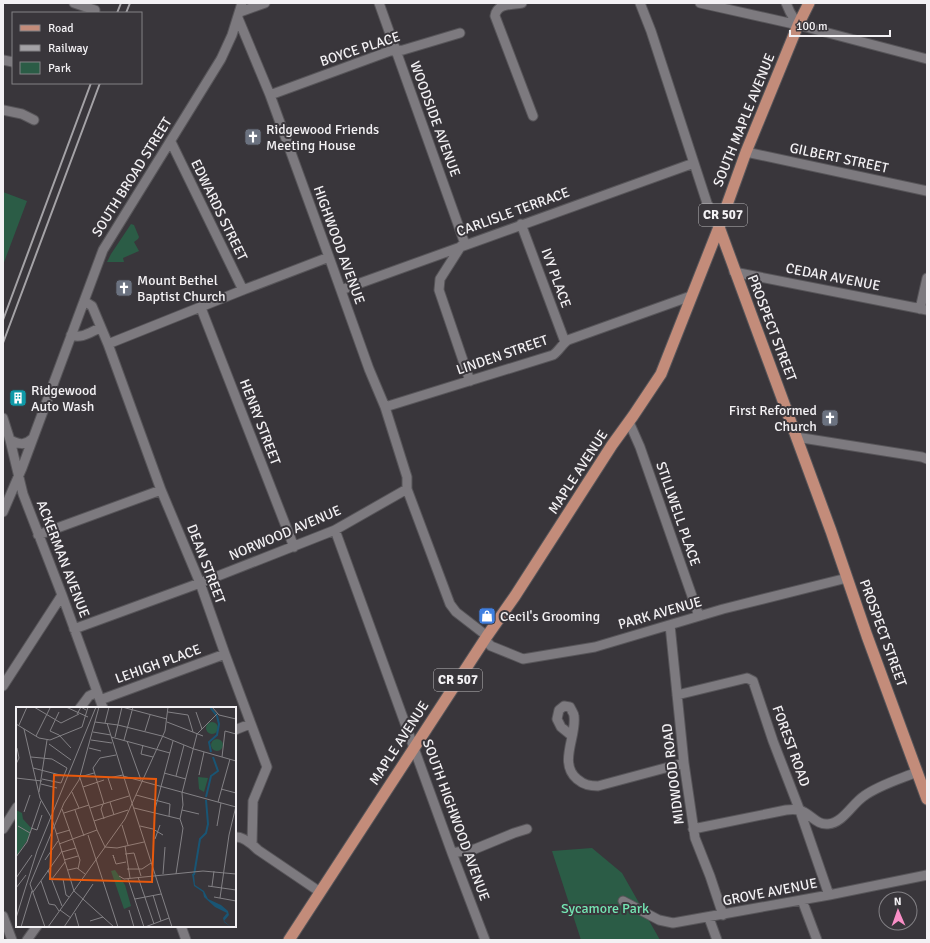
<svg xmlns="http://www.w3.org/2000/svg" width="930" height="943" font-family="Signika,sans-serif">
<rect width="100%" height="100%" fill="#39363b"/>
<path fill="#2b5c46" d="M3 192 27 201 3 265Z
M131 224 134 225 139 237 138 239 134 242 139 251 123 258 124 262H107L111 254Z
M592 848 622 873 660 940H581L552 851Z"/>
<g fill="none" stroke-linecap="round" stroke-linejoin="round">
<defs>
<path id="minor" d="M74 3 95 10
M379 3 465 244
M522 3C511 5 497 3 495 16L533 116
M640 3 651 31 707 203 719 227
M700 3 798 25 927 59
M786 3 790 12 798 25
M240 12 265 3
M3 60 13 62
M270 95 390 51 403 50 460 33
M3 110 22 114 34 120
M171 142 243 290
M746 152 927 191
M521 224 565 342
M461 246 440 279 439 290 470 381
M734 272 927 310
M341 290 694 163
M84 301 92 306 108 344 161 490 200 583 225 654 267 767 253 801 252 844
M201 308 294 547
M920 309 927 278
M71 335C82 339 90 332 100 328
M108 344 243 290 329 257
M385 407 553 355C559 351 562 344 568 340L691 296
M3 418 10 440 23 494 62 595 103 708
M629 422 640 447 699 616
M796 437 922 457 927 459
M10 440C18 444 25 446 32 439
M407 489 450 604 456 612 487 636
M3 512 22 468 103 250 221 59 232 35 242 3
M335 530 452 853 485 940
M38 535 161 490
M670 625 684 763 695 838 710 876 723 915
M74 629 200 583 335 530 407 489V477L385 407 369 369 329 257 270 95 238 18
M485 640 491 646 523 659 595 647 723 609 847 578
M3 686 62 595
M677 695 747 678 753 681 773 741 800 811 829 895
M100 700 225 654
M80 708 89 696 97 692
M235 730 250 724
M572 736 561 727 557 719 559 710 564 706 570 707C571 710 574 713 574 716 577 736 558 763 577 779 584 785 590 786 598 786L684 763
M3 829 17 807
M693 829 786 810C793 809 799 809 804 812 813 817 818 825 828 824 843 823 852 804 864 796 879 785 900 779 917 772
M235 837C243 836 253 845 258 850L320 892
M452 853 475 849 514 833 527 829
M802 900 817 940
M623 901 659 920 673 923 829 895 927 875
M3 916 12 940
M709 918 717 940
M181 926 186 940
M27 940 37 926"/>
<path id="major" d="M719 227 831 531 867 636 927 799
M289 940 487 636 515 596 612 445 633 416 661 374 719 227 746 152 798 25 809 3"/>
</defs>
<use href="#minor" stroke="#575559" stroke-width="11"/>
<use href="#major" stroke="#575559" stroke-width="13"/>
<use href="#minor" stroke="#7d7a7f" stroke-width="9"/>
<use href="#major" stroke="#c38c7a" stroke-width="11"/>
<path stroke="#a4a2a6" stroke-width="2" d="M117 13 121 3
M126 13 130 3
M3 320 91 83
M3 343 100 83"/>
</g>
<defs>
<symbol id="church-square" viewBox="-11 -11 22 22"><rect x="-9" y="-9" width="18" height="18" rx="4" fill="#6b7280" stroke="#39363b"/><path d="M-1.2-6h2.4v3.5h3.3v2.4h-3.3V6h-2.4V-.1h-3.3v-2.4h3.3Z" fill="#fff"/></symbol>
<symbol id="building-square" viewBox="-11 -11 22 22"><rect x="-9" y="-9" width="18" height="18" rx="4" fill="#0f9aa8" stroke="#39363b"/><path d="M-4-6H4V6H1V3H-1V6H-4ZM-2.5-4.3h1.7v1.8h-1.7ZM.8-4.3h1.7v1.8H.8ZM-2.5-1h1.7V.8h-1.7ZM.8-1h1.7V.8H.8Z" fill="#fff"/></symbol>
<symbol id="shop-square" viewBox="-11 -11 22 22"><rect x="-9" y="-9" width="18" height="18" rx="4" fill="#3f7fe0" stroke="#39363b"/><path d="M-5-2.5h2.3a2.7 3.5 0 0 1 5.4 0H5L5.5 6h-11ZM-1.5-2.5h3a1.5 2.3 0 0 0-3 0Z" fill="#fff"/></symbol>
</defs>
<g fill-rule="evenodd">
<use href="#church-square" x="243" y="127" width="20" height="20"/>
<use href="#church-square" x="114" y="278" width="20" height="20"/>
<use href="#building-square" x="8" y="388" width="20" height="20"/>
<use href="#church-square" x="820" y="408" width="20" height="20"/>
<use href="#shop-square" x="477" y="606" width="20" height="20"/>
</g>
<g text-anchor="middle" dominant-baseline="central" stroke-width="4" stroke-linejoin="round" paint-order="stroke">
<g fill="#39363b" stroke="#bbb9bc" stroke-width="1">
<rect x="699" y="204" width="48" height="22" rx="3"/>
<rect x="434" y="669" width="48" height="22" rx="3"/>
</g>
<g font-size="13" font-weight="bold" fill="#f3f1f4">
<text x="723" y="215">CR 507</text>
<text x="458" y="680">CR 507</text>
</g>
<g font-size="14" fill="#f3f1f4" stroke="#39363b">
<text transform="translate(360 49) rotate(-18)">BOYCE PLACE</text>
<text transform="translate(435 119) rotate(70)">WOODSIDE AVENUE</text>
<text transform="translate(744 120) rotate(-68)">SOUTH MAPLE AVENUE</text>
<text transform="translate(839 158) rotate(12)">GILBERT STREET</text>
<text transform="translate(132 177) rotate(-58)">SOUTH BROAD STREET</text>
<text transform="translate(219 210) rotate(64)">EDWARDS STREET</text>
<text transform="translate(513 212) rotate(-20)">CARLISLE TERRACE</text>
<text transform="translate(339 245) rotate(70)">HIGHWOOD AVENUE</text>
<text transform="translate(833 277) rotate(11)">CEDAR AVENUE</text>
<text transform="translate(556 278) rotate(70)">IVY PLACE</text>
<text transform="translate(772 328) rotate(69)">PROSPECT STREET</text>
<text transform="translate(502 355) rotate(-19)">LINDEN STREET</text>
<text transform="translate(260 422) rotate(69)">HENRY STREET</text>
<text transform="translate(578 472) rotate(-57)">MAPLE AVENUE</text>
<text transform="translate(678 514) rotate(71)">STILLWELL PLACE</text>
<text transform="translate(285 533) rotate(-23)">NORWOOD AVENUE</text>
<text transform="translate(63 559) rotate(69)">ACKERMAN AVENUE</text>
<text transform="translate(206 564) rotate(69)">DEAN STREET</text>
<text transform="translate(660 613) rotate(-16)">PARK AVENUE</text>
<text transform="translate(883 633) rotate(70)">PROSPECT STREET</text>
<text transform="translate(158 664) rotate(-20)">LEHIGH PLACE</text>
<text transform="translate(399 743) rotate(-57)">MAPLE AVENUE</text>
<text transform="translate(791 746) rotate(70)">FOREST ROAD</text>
<text transform="translate(673 774) rotate(-97)">MIDWOOD ROAD</text>
<text transform="translate(456 820) rotate(70)">SOUTH HIGHWOOD AVENUE</text>
<text transform="translate(770 892) rotate(-11)">GROVE AVENUE</text>
</g>
<g font-size="14" fill="#f3f1f4" stroke="#39363b" text-anchor="start">
<text x="266" y="129">Ridgewood Friends<tspan x="266" dy="16">Meeting House</tspan></text>
<text x="137" y="280">Mount Bethel<tspan x="137" dy="16">Baptist Church</tspan></text>
<text x="31" y="390">Ridgewood<tspan x="31" dy="16">Auto Wash</tspan></text>
<text x="817" y="410" text-anchor="end">First Reformed<tspan x="817" dy="16">Church</tspan></text>
<text x="500" y="616">Cecil's Grooming</text>
</g>
<g font-size="14" fill="#74e6b3" stroke="#39363b">
<text x="605" y="908">Sycamore Park</text>
</g>
</g>
<g transform="translate(16 707)">
<rect width="220" height="220" fill="#39363b"/>
<path d="M190 21a6 6 0 1 1 12 0a6 6 0 1 1-12 0ZM195 38a6 6 0 1 1 12 0a6 6 0 1 1-12 0ZM182 70 192 71 188 85 183 82ZM0 103 6 106 7 112 15 121 12 132 0 150ZM99 163 109 178 115 199 108 202 95 164Z" fill="#2b5c46"/>
<path d="M176 167H178L179 178 188 184 192 192 205 198 212 204 213 208 208 214 215 220 208 215 207 211 211 206 199 200 188 190 187 185 178 179Z" fill="#195574"/>
<path fill="none" stroke="#195574" stroke-width="2" d="M194 0 201 9 203 17 201 28 193 35 195 45M190 90 195 69 202 64 197 50M178 168 184 132 190 126 192 117 190 93"/>
<path fill="none" stroke="#838185" stroke-width="1" d="M18 0 45 16 63 7M50 0 72 10M106 0 151 12M196 0 203 8 220 12M43 5 34 24 43 28 55 41M152 5 172 8 177 25M180 5 186 22M61 7 65 0 70 3M79 15 102 18 146 29M151 15 187 29M89 16 93 0M91 16 116 96M0 17 23 31 34 33 66 20 72 0M3 18 11 0M8 22 24 91 36 112 58 184 98 220M129 24 134 8M77 25 95 28M20 29 34 1M146 29 178 42 220 54M95 30 154 46M99 30 106 0M75 33 96 36M108 33 117 0M111 34 125 73M33 37 55 53M127 38 125 47 137 50M73 41 85 44M15 50 36 52 51 61 45 76 26 72M206 50 209 24 220 27M0 57 3 51 1 41M17 61 48 69M148 66 170 72M183 68 188 45M107 69 220 100M160 69 168 38M64 70 78 66M0 71 26 74M25 77 41 81M67 80 88 73M205 82 220 86M96 83 92 71 107 68M23 85 31 33M56 85 63 101M120 88 154 97 153 109M94 95 98 108M202 95 214 52M116 96 156 220M87 97 85 102 88 112M88 97 77 61 84 51 100 48M74 101 113 89M118 101 164 112M46 102 64 153 62 162M59 103 68 129M166 103 183 107M8 105 14 88M48 106 73 98M138 106 157 34M78 114 112 103M106 118 112 138M2 119 14 126M124 119 137 122 147 128M201 119 205 96M15 121 21 123 26 108M81 123 89 140M40 127 54 123M72 128 102 220M139 132 144 118M43 137 81 123 64 71M109 139 114 171M89 140 101 141 128 135M46 145 60 141M109 147 118 146 125 169M0 150 11 135 25 94M98 151 97 148 100 157 110 155M29 153 42 134M48 153 62 149M111 162H126L135 156M32 163 46 199M52 163 61 161 69 167M147 167 149 140M160 167 167 121 164 112 167 98 166 86 181 27 202 6M103 169 108 172 187 164 220 167M122 170 138 217M0 171 16 148M36 172 49 155M47 172 50 188 53 190M112 172 128 220M25 174 33 197 39 198 43 204M192 179 220 183M196 179 198 164M0 181 10 168M17 185 46 144M137 188 145 214M198 190 220 194M204 191 213 128 220 99M119 192 145 187M44 203 55 211M113 203 118 220M59 206 63 220M0 211 21 144 80 0M74 214 87 210M5 220 16 184M29 220 14 177 48 96 63 73 83 0M32 220 109 112 149 24 152 0M48 220 77 177M129 220 153 211"/>
<path fill="#e8590c" fill-opacity="0.15" stroke="#e8590c" stroke-width="2" d="M38 68 140 72 136 175 34 172Z"/>
<rect width="220" height="220" fill="none" stroke="#f3f1f4" stroke-width="2"/>
</g>
<rect width="930" height="943" fill="none" stroke="#f3f1f4" stroke-width="8"/>
<rect x="12" y="12" width="130" height="72" fill="#39363b" stroke="#838185"/>
<rect x="20" y="25" width="20" height="6" fill="#c38c7a" stroke="#838185"/>
<text x="48" y="32" font-size="12" fill="#f3f1f4">Road</text>
<rect x="20" y="45" width="20" height="6" fill="#a4a2a6" stroke="#838185"/>
<text x="48" y="52" font-size="12" fill="#f3f1f4">Railway</text>
<rect x="20" y="62" width="20" height="12" fill="#2b5c46" stroke="#838185"/>
<text x="48" y="72" font-size="12" fill="#f3f1f4">Park</text>
<g transform="translate(898 911) rotate(358)"><circle r="19" fill="#39363b" stroke="#838185"/>
<path d="M0-3L7 15L0 10L-7 15Z" fill="#fa8fc7"/>
<text y="-6" font-size="11" font-weight="bold" text-anchor="middle" fill="#f3f1f4">N</text>
</g>
<path d="M790 30v6h100v-6" fill="none" stroke="#f3f1f4" stroke-width="2"/>
<text x="796" y="30" font-size="12" fill="#f3f1f4" stroke="#39363b" stroke-width="3" paint-order="stroke">100 m</text>
</svg>
